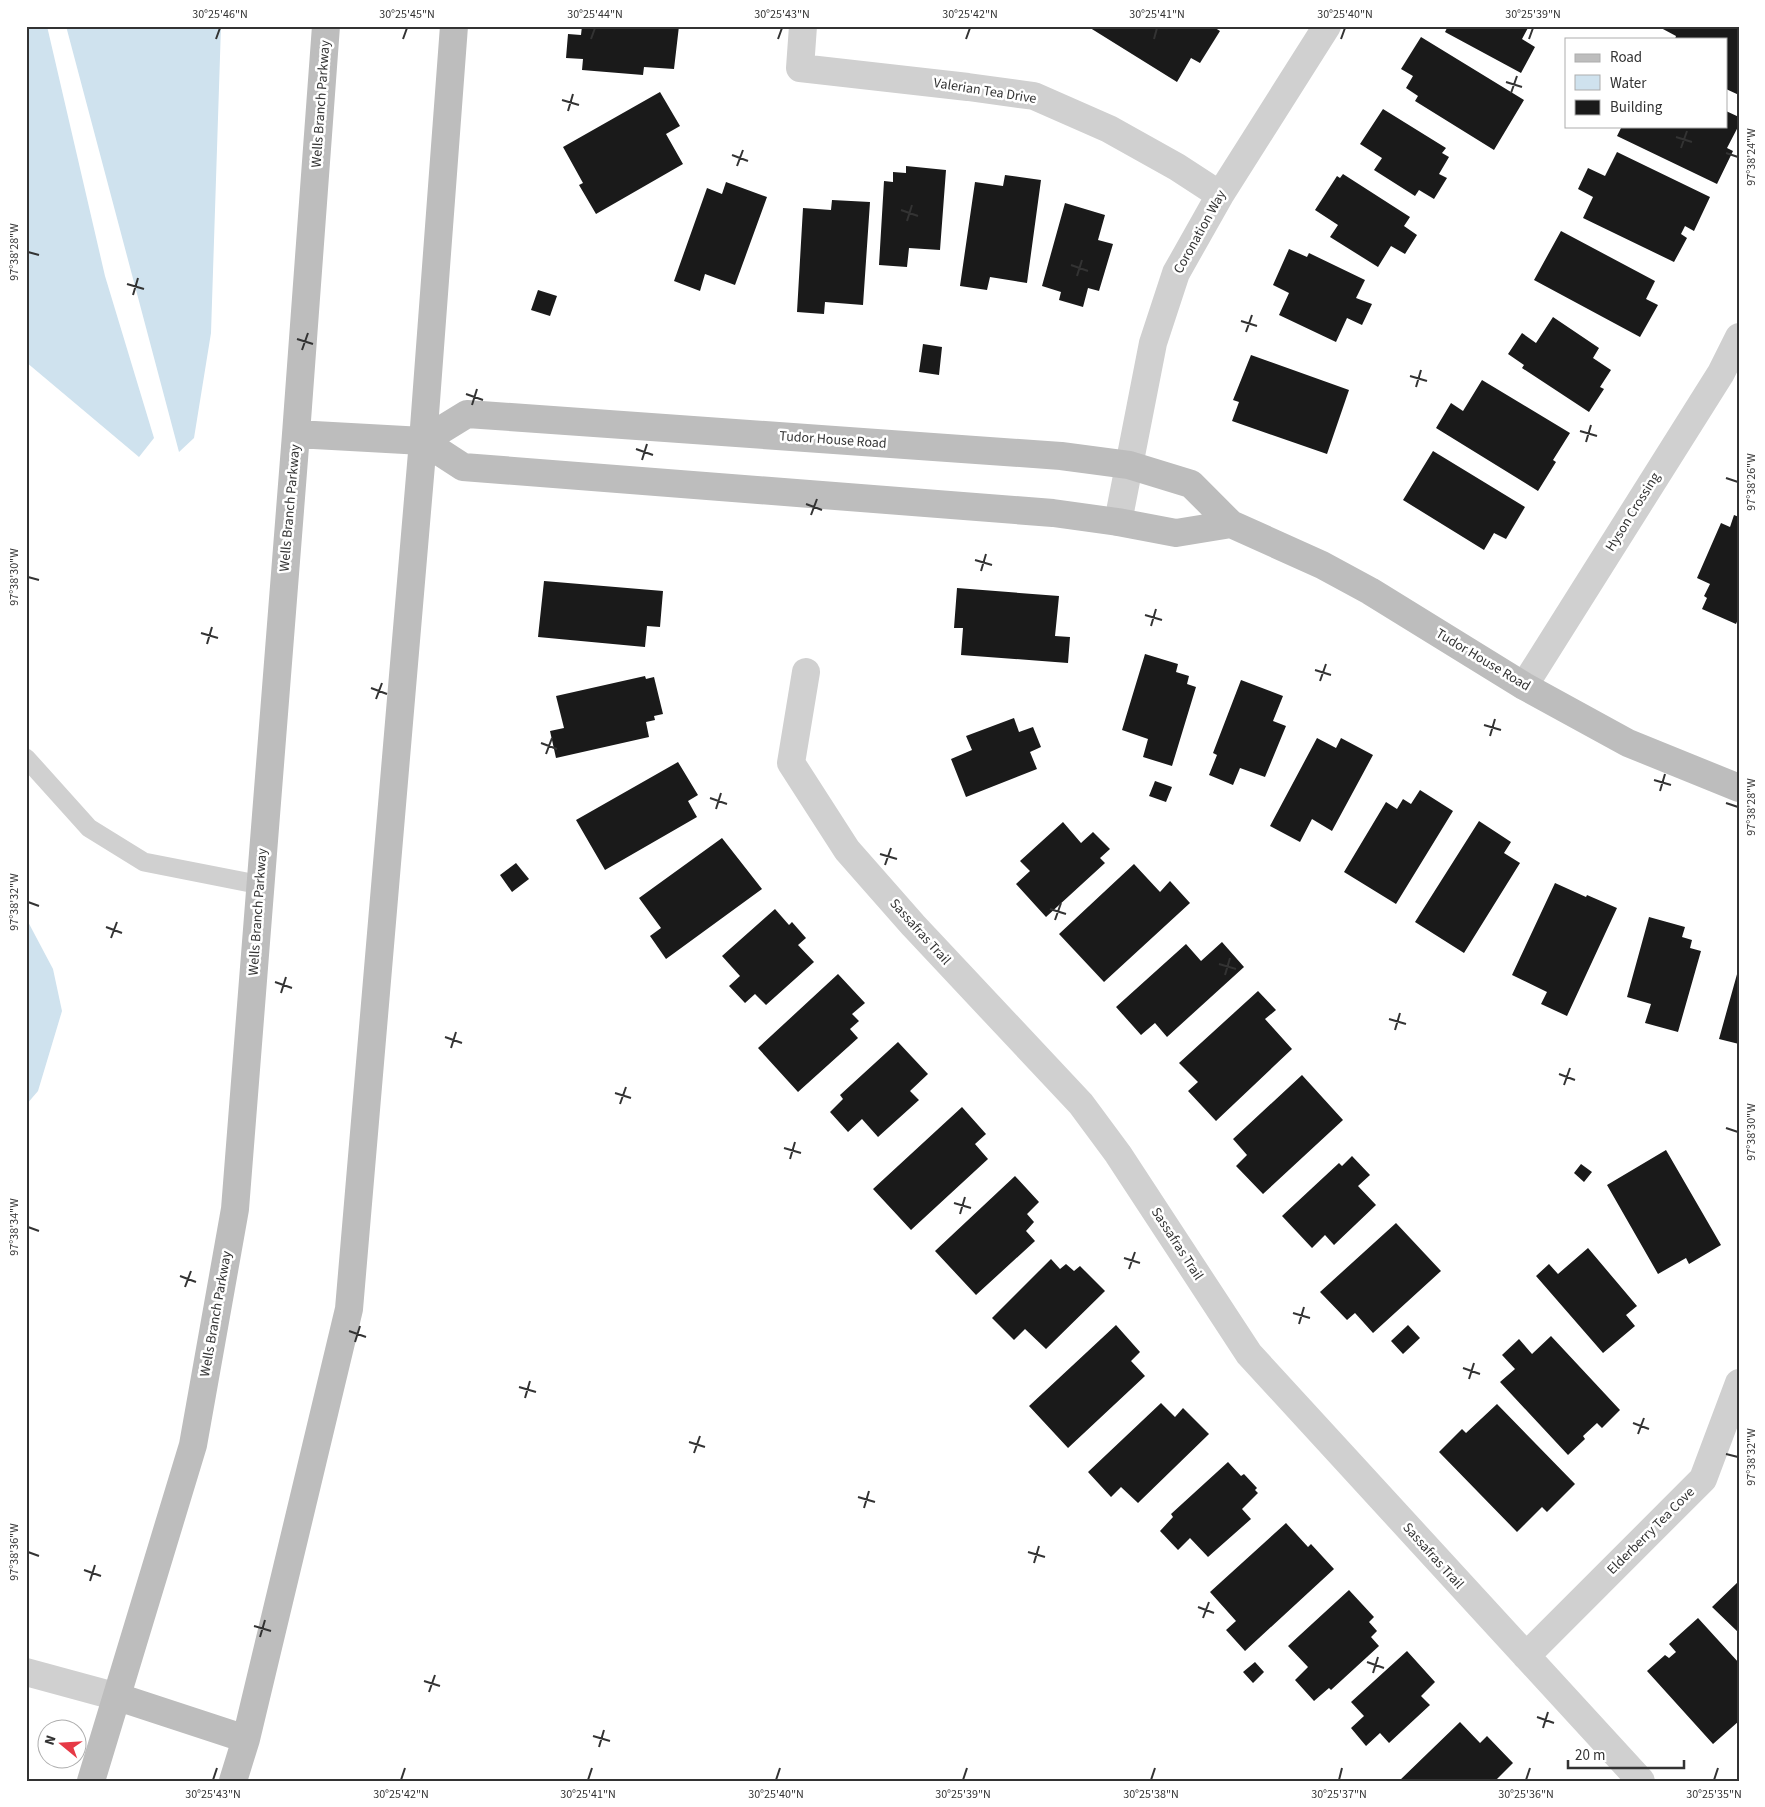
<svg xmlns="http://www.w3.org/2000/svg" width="1765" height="1807" font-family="'Source Sans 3',sans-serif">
<rect width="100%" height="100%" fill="#fff"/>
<path fill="#cfe2ee" d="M26 26H47L105 276 154 438 139 457 26 362Z
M66 26H221L211 333 194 438 179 452Z
M26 918 53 969 62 1011 38 1091 26 1105Z"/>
<path fill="#1a1a1a" d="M582 26H679L674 69 644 67 643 75 582 70 583 59 566 58 568 34 581 35Z
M1087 26H1212L1220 31 1200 63 1191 58 1177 82Z
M1448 26H1529L1522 39 1535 47 1521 73 1445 32Z
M1662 26H1739V95L1726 89V39H1675L1676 36 1661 28Z
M1421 37 1524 100 1494 150 1415 101 1418 96 1406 88 1413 76 1401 69Z
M660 92 680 126 666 134 683 164 596 214 579 185 583 183 563 147Z
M1383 109 1446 148 1442 153 1449 157 1439 174 1447 178 1434 199 1419 190 1415 196 1374 170 1382 158 1360 144Z
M1726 111 1739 117V125L1727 148 1733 151 1717 184 1617 136 1622 126H1726Z
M1617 152 1710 197 1694 231 1685 226 1681 234 1687 238 1674 262 1583 218 1593 197 1578 189 1588 168 1605 176Z
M906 166 946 170 940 250 909 248 907 267 879 265 884 181 893 182V172L906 173Z
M1343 174 1410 217 1404 226 1417 235 1405 254 1391 246 1378 267 1330 237 1338 225 1315 210 1337 176 1340 178Z
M1005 175 1041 180 1027 283 990 277 987 290 960 286 975 182 1003 186Z
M726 182 767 197 735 285 705 274 700 291 674 281 707 188 722 194Z
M832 200 870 202 863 305 825 302 824 314 797 312 803 208 831 210Z
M1065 203 1105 215 1098 240 1113 244 1099 291 1088 288 1083 307 1059 300 1061 292 1042 286Z
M1561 231 1655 281 1646 299 1658 305 1640 337 1534 280Z
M1289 249 1307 257 1309 253 1365 280 1356 298 1372 304 1362 325 1347 318 1336 342 1279 315 1289 293 1273 285Z
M538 290 557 296 550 316 531 310Z
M1553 317 1599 348 1593 358 1611 370 1600 387 1604 389 1589 412 1522 368 1524 365 1508 354 1522 333 1536 343Z
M923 344 942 347 939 375 919 372Z
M1251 355 1349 390 1327 454 1232 421 1239 402 1233 400Z
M1482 380 1570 433 1553 460 1556 462 1538 491 1436 428 1451 403 1463 411Z
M1433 451 1525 507 1506 539 1494 533 1484 550 1403 500Z
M1734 515 1739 517V617L1736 624 1702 609 1707 598 1704 596 1710 584 1697 578 1721 523 1730 527Z
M544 581 663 591 660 627 647 626 645 647 538 637Z
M957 588 1059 596 1055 636 1070 637 1068 663 961 655 963 628H954Z
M1145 654 1178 664 1176 672 1189 676 1187 684 1196 687 1172 766 1143 757 1148 739 1122 730Z
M645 676 646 679 654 677 663 714 654 716 655 720 646 722 649 737 556 758 550 731 564 728 556 696Z
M1241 680 1283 696 1273 721 1286 726 1265 777 1240 768 1233 785 1209 775 1217 755 1213 753Z
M1014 718 1019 732 1033 727 1041 747 1030 752 1037 769 966 797 951 759 972 750 966 736Z
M1317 738 1336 748 1341 738 1373 755 1332 831 1312 819 1300 842 1270 826Z
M678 762 698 795 688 801 697 817 605 870 576 820Z
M1155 781 1172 787 1166 802 1149 796Z
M1420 790 1453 811 1396 904 1344 872 1386 802 1397 809 1403 799 1411 804Z
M1479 821 1511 842 1504 853 1520 863 1464 953 1415 922Z
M1063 822 1081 843 1093 832 1110 849 1100 858 1105 863 1046 917 1016 884 1030 871 1020 861Z
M722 838 762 889 666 959 650 936 661 928 639 898Z
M516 863 529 879 512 892 500 875Z
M1134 864 1160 892 1170 881 1190 903 1104 982 1059 934Z
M1555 883 1586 897 1587 895 1617 908 1567 1016 1541 1004 1547 992 1512 975Z
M775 909 789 925 792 922 806 938 798 945 814 962 766 1005 755 994 745 1003 729 986 740 976 722 956Z
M1649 917 1685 927 1682 937 1692 940 1690 948 1701 951 1678 1032 1645 1023 1651 1004 1627 997Z
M1222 942 1244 967 1167 1037 1155 1023 1141 1035 1116 1007 1186 944 1201 961Z
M1739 967V1044L1719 1039Z
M838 974 865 1003 852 1014 859 1021 850 1029 858 1038 798 1092 758 1048Z
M1258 991 1276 1010 1265 1019 1292 1049 1216 1121 1188 1091 1198 1082 1179 1063Z
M898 1042 928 1074 910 1091 919 1100 878 1137 862 1119 848 1132 830 1112 843 1099 840 1095Z
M1302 1075 1343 1120 1263 1194 1236 1166 1247 1155 1233 1139Z
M962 1107 986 1134 975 1144 988 1159 911 1230 873 1189Z
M1666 1150 1721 1245 1689 1264 1686 1258 1658 1274 1607 1185Z
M1352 1156 1370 1175 1358 1186 1376 1205 1334 1245 1325 1235 1312 1248 1282 1216 1339 1163 1342 1166Z
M1581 1164 1592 1172 1584 1182 1574 1173Z
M1015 1176 1039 1202 1027 1214 1034 1222 1026 1231 1035 1241 976 1295 935 1251Z
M1396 1223 1441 1271 1373 1333 1355 1313 1347 1320 1320 1292Z
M1588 1248 1637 1306 1626 1315 1635 1326 1603 1353 1536 1276 1549 1264 1558 1274Z
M1051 1259 1060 1269 1066 1264 1074 1271 1080 1266 1105 1291 1046 1349 1025 1329 1014 1340 992 1318Z
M1116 1325 1140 1352 1131 1361 1145 1376 1068 1448 1029 1406Z
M1408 1325 1420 1338 1403 1354 1391 1341Z
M1551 1336 1620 1410 1602 1428 1597 1423 1583 1436 1585 1439 1568 1455 1500 1382 1515 1369 1502 1355 1519 1339 1532 1354Z
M1161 1403 1175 1417 1183 1408 1209 1434 1138 1503 1121 1487 1111 1497 1088 1472Z
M1497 1404 1575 1484 1547 1512 1542 1507 1517 1532 1439 1452 1462 1429 1466 1433Z
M1228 1462 1241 1476 1244 1474 1257 1488 1255 1490 1258 1493 1242 1509 1251 1519 1208 1557 1190 1538 1178 1550 1160 1531 1173 1517 1171 1514Z
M1286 1523 1308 1547 1311 1544 1334 1569 1245 1651 1226 1630 1236 1621 1210 1592Z
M1739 1581V1633L1712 1607Z
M1349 1590 1374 1617 1369 1622 1377 1631 1371 1637 1379 1646 1331 1690 1329 1688 1314 1701 1295 1680 1308 1667 1288 1646Z
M1698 1618 1739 1663V1721L1713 1744 1647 1671 1665 1655 1669 1658 1676 1652 1669 1644Z
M1407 1651 1435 1682 1421 1696 1430 1705 1389 1743 1380 1733 1366 1746 1351 1728 1364 1716 1351 1702Z
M1255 1662 1264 1672 1253 1683 1243 1672Z
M1460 1722 1480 1743 1487 1736 1513 1763 1495 1781H1399Z"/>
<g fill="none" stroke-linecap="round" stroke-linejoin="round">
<path stroke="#d0d0d0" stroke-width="19" d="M26 758 89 828 144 862 261 885"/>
<path stroke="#d0d0d0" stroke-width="28" d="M803 26 800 68 968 87 1034 96 1109 129 1177 167 1220 195
M1118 522 1153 343 1176 273 1220 195 1327 26
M806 672 791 763 847 850 913 925 1081 1104 1118 1154 1249 1354 1641 1781
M1524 686 1721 373 1739 337
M1526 1656 1703 1479 1739 1383
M26 1672 118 1697"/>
<path stroke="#bdbdbd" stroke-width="28" d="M296 434 423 441 463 467 1053 513 1118 522 1176 533 1231 524
M423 441 467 414 1061 456 1129 465 1191 484 1231 524 1322 565 1370 591 1524 686 1628 743 1739 788
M118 1697 246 1739
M91 1781 193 1445 235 1209 296 434 326 26
M233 1781 246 1739 349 1309 423 441 454 26"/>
</g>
<path fill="none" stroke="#333" stroke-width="2" d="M216 39 220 28M403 39 407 28M591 39 595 28M778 39 782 28M966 39 970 28M1154 39 1157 28M1341 39 1345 28M1529 39 1533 28M1506 82 1522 87M1511 93 1517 76M562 100 579 105M568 111 573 94M1676 137 1692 142M1681 148 1687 131M1726 153 1738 157M732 155 748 161M737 166 743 150M901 210 918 216M907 221 912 205M28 252 39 255M1071 265 1088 271M1077 276 1082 260M127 284 144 289M133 295 138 278M1241 321 1257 326M1246 332 1252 315M297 339 313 344M302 350 308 333M1410 376 1427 381M1416 387 1421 370M466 394 483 400M472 405 477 389M1580 431 1597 436M1586 442 1591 425M636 449 653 455M642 460 647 444M1726 478 1738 482M806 504 822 510M811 515 817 499M975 560 992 565M981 571 986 554M28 577 39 580M1145 615 1162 620M1151 626 1156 609M201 633 218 638M207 644 212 627M1315 670 1331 675M1320 681 1326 664M371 688 387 694M376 699 382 683M1484 725 1501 730M1490 736 1495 719M541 743 557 749M546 754 552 738M1654 780 1671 785M1660 791 1665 774M710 798 727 804M1726 803 1738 807M716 809 721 793M880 854 897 859M885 865 891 848M28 902 39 906M1050 909 1066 914M1055 920 1061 903M106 927 122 933M111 938 117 922M1219 964 1236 969M1225 975 1230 958M275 982 292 988M281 993 286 977M1389 1019 1406 1024M1395 1030 1400 1013M445 1037 462 1043M451 1048 456 1032M1559 1074 1575 1080M1564 1085 1570 1068M615 1093 631 1098M620 1104 626 1087M1726 1128 1738 1132M784 1148 801 1153M790 1159 795 1142M954 1203 971 1208M960 1214 965 1197M28 1227 39 1231M1124 1258 1140 1263M1129 1269 1135 1252M180 1276 196 1282M185 1287 191 1271M1293 1313 1310 1318M1299 1324 1304 1307M349 1331 366 1337M355 1342 360 1326M1463 1368 1480 1374M1469 1379 1474 1363M519 1387 536 1392M525 1398 530 1381M1633 1423 1649 1429M1638 1434 1644 1418M689 1442 705 1447M694 1453 700 1436M1726 1454 1738 1457M858 1497 875 1502M864 1508 869 1491M28 1552 39 1556M1028 1552 1045 1557M1034 1563 1039 1546M84 1570 101 1576M90 1581 95 1565M1198 1607 1214 1613M1203 1618 1209 1602M254 1626 271 1631M260 1637 265 1620M1367 1662 1384 1668M1373 1673 1378 1657M424 1681 440 1686M429 1692 435 1675M1537 1717 1554 1723M1543 1728 1548 1712M593 1736 610 1741M599 1747 604 1730M213 1780 217 1768M401 1780 405 1768M588 1780 592 1768M776 1780 780 1768M963 1780 967 1768M1151 1780 1155 1768M1339 1780 1342 1768M1526 1780 1530 1768M1714 1780 1718 1768"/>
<g text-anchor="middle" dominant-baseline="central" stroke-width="5" stroke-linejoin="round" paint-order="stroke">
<g font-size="14" fill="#333" stroke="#fff">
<text transform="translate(985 91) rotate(9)">Valerian Tea Drive</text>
<text transform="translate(321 104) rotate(-86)">Wells Branch Parkway</text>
<text transform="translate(1200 232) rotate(-61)">Coronation Way</text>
<text transform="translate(833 440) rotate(4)">Tudor House Road</text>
<text transform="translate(290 508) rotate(-85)">Wells Branch Parkway</text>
<text transform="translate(1633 512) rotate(-58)">Hyson Crossing</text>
<text transform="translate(1483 660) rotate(31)">Tudor House Road</text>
<text transform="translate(258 912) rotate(-86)">Wells Branch Parkway</text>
<text transform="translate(920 932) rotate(48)">Sassafras Trail</text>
<text transform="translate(1177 1244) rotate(57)">Sassafras Trail</text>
<text transform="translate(216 1314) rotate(-80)">Wells Branch Parkway</text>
<text transform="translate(1651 1531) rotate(-45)">Elderberry Tea Cove</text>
<text transform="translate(1433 1556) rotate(48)">Sassafras Trail</text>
</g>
</g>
<rect width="1765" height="1807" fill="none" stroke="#ffffff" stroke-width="55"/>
<rect x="1565" y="38" width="162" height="90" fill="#ffffff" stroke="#adadad"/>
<rect x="1575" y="54" width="25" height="8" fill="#bdbdbd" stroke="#adadad"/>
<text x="1610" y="62" font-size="15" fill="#333333">Road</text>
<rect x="1575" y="75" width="25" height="15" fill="#cfe2ee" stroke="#adadad"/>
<text x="1610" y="88" font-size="15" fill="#333333">Water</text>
<rect x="1575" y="100" width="25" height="15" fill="#1a1a1a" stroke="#adadad"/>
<text x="1610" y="112" font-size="15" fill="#333333">Building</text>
<g transform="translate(62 1744) rotate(288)"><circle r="24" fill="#ffffff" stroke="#adadad"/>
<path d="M0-4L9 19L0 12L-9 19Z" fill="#e63946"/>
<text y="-8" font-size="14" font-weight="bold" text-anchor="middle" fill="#333333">N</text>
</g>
<path d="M1568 1760v8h116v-8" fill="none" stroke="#333333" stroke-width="2.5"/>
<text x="1575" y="1760" font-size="15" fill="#333333" stroke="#ffffff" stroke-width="4" paint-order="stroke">20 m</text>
<rect x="28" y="28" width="1710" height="1752" fill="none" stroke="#333" stroke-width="2"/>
<g font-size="12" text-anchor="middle" fill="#333">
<text x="220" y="18">30°25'46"N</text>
<text x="407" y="18">30°25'45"N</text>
<text x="595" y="18">30°25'44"N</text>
<text x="782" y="18">30°25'43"N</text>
<text x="970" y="18">30°25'42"N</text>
<text x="1157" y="18">30°25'41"N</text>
<text x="1345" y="18">30°25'40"N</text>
<text x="1533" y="18">30°25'39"N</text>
<text transform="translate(1751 157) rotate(-90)" y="4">97°38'24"W</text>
<text transform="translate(14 252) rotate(-90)" y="4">97°38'28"W</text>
<text transform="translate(1751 482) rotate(-90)" y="4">97°38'26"W</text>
<text transform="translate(14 577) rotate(-90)" y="4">97°38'30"W</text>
<text transform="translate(1751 807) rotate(-90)" y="4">97°38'28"W</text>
<text transform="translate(14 902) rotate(-90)" y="4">97°38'32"W</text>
<text transform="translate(1751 1132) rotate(-90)" y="4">97°38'30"W</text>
<text transform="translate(14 1227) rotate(-90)" y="4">97°38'34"W</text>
<text transform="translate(1751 1457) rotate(-90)" y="4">97°38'32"W</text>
<text transform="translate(14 1552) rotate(-90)" y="4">97°38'36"W</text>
<text x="213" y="1798">30°25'43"N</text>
<text x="401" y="1798">30°25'42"N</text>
<text x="588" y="1798">30°25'41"N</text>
<text x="776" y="1798">30°25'40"N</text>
<text x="963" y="1798">30°25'39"N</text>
<text x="1151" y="1798">30°25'38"N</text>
<text x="1339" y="1798">30°25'37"N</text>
<text x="1526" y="1798">30°25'36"N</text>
<text x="1714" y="1798">30°25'35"N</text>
</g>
</svg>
